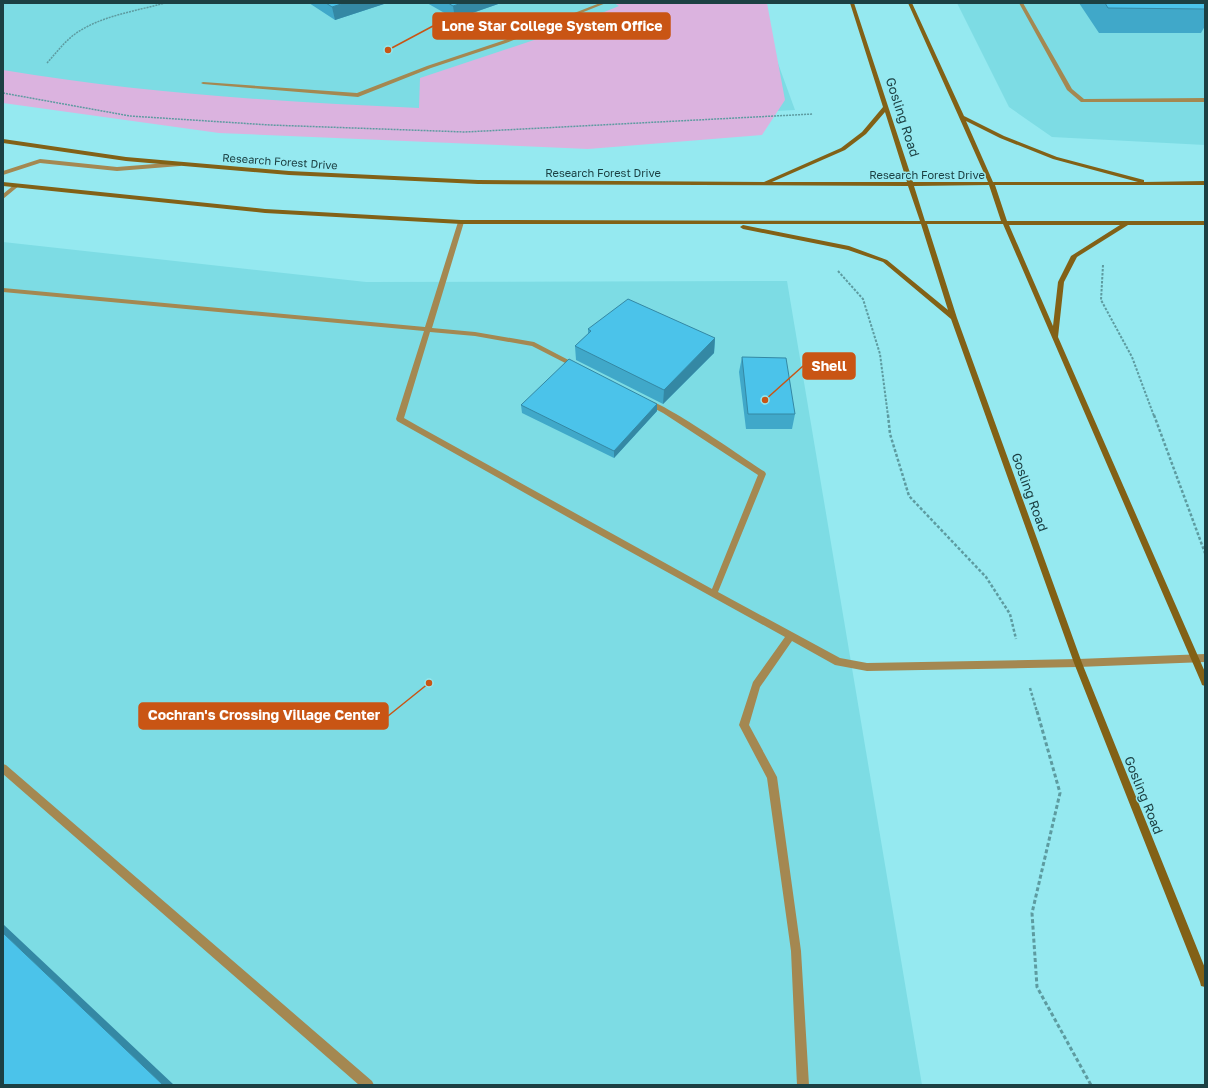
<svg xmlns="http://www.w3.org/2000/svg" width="1208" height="1088" font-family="'Golos Text',sans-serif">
<rect width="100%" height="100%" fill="#95e9f0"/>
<path fill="#7ddce4" d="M3 3H737L760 14 795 110 476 126 3 87Z
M957 3H1205V145L1052 137 1009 107Z
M3 242 366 282 787 281 922 1085H3Z"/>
<path fill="#dbb3df" d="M614 3H767L785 100 762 135 588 149 219 133 3 103V70C140 93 280 102 419 108L420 78 540 38 619 6Z"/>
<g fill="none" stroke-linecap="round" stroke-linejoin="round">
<path stroke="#5d9ba0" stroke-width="1.5" stroke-dasharray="2 1" stroke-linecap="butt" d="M47 63C56 53 64 42 75 34 100 16 136 11 165 3
M3 93 130 116 270 125 465 132 813 114"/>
<path stroke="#5d9ba0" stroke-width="2" stroke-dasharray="2.5 1.5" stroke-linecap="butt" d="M1103 265 1101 300 1132 357 1154 416
M838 271 863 299 880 354 888 416"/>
<path stroke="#5d9ba0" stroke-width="2.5" stroke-dasharray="3 2" stroke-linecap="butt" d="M888 415 890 434 909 496 986 577 1010 614 1016 639
M1154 415 1205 553
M1030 688 1037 712"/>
<path stroke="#5d9ba0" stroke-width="3" stroke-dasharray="4 2.5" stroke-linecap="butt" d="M1037 711 1060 793 1032 913 1037 987 1091 1085"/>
<path fill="#a48851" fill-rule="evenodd" d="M600 3H606L506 43 431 68 358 97 203 84 201 83 203 82 357 93 427 66 502 41Z
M1019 3H1023L1072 89 1084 99 1205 98V102H1081L1067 90Z
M40 159 117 167 180 162 183 164 180 166 117 171 40 163 3 175V171Z
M15 184 20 185 3 199V194Z
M461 220 464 222 432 328 475 332 534 342 580 366 579 368H575L532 346 475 336 430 332 404 418 418 426 712 589 758 475 663 413 646 404 644 402 646 400C658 398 748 461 765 472L766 474 718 592 840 658 867 663 1078 659 1205 654V662L1078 667 867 671 835 665 792 641 760 687 749 725 777 777 801 951 809 1085H797L791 951 767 778 739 725 753 682 785 637 580 524 397 421 396 419 424 331 3 292V288L425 327 458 222Z
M3 764 6 765 372 1081 374 1085H359L3 774Z"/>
<path fill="#826116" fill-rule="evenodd" d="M850 3H854L913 182H988L908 3H912L964 116 1004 136 1057 157 1144 180V182L1205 181V185H995L1007 221H1205V225H1128L1077 257 1064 282 1058 337 1205 672V686L1202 685 1201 682 1003 224H927L957 318 1082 663 1205 968V987L1201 986 1200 982 1074 663 951 319 883 262 848 250 743 229 740 227 743 225 849 246 887 260 948 310 921 224H461L265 213 3 186V182L265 209 461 220 920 221 908 186 478 184 289 175 126 161 3 143V139L126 157 289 171 478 180 764 182 841 148 862 132 883 107ZM885 112 907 182H772L845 150 866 134ZM966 121 1000 138 1053 159 1138 182H993ZM989 185 1001 221H925L914 186ZM1009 225H1120L1071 256 1058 282 1053 326Z"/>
</g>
<path fill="#40a8c9" d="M309 3H387L335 20Z
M427 3H501L455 19Z
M1079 3H1205V26L1201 33H1099Z
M588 329 715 338 714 353 663 404 576 360 575 346 588 334Z
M742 357 795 414 792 429H746L739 372Z
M657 404V411L614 458 522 413 521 405Z"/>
<path fill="#3488a4" d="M344 3H387L335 20 332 7Z
M462 3H501L455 19 453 6Z
M715 338 714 353 663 404 664 390Z
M657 404V411L614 458V451Z
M3 924 174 1085H163L3 933Z"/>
<path fill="#4bc3ea" stroke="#3488a4" d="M326 3H344L332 7Z
M448 3H462L453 6Z
M1105 3H1205V9L1108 8Z
M628 299 715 338 664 390 575 346 591 331 588 329Z
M742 357 786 358 795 414H748Z
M569 359 657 404 614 451 521 405Z
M3 933 163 1085H3Z"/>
<g text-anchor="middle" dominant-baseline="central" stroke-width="3" stroke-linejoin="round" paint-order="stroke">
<g font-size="11" fill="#1c4043" stroke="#95e9f0">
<text transform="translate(280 161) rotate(4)">Research Forest Drive</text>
<text x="603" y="172">Research Forest Drive</text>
<text x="927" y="174">Research Forest Drive</text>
</g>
<g font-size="13" fill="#1c4043" stroke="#95e9f0">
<text transform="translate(903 117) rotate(72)">Gosling Road</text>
<text transform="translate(1030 492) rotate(70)">Gosling Road</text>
<text transform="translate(1144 795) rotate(68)">Gosling Road</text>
</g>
</g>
<path fill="none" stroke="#c95514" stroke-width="1.5" d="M388 50L433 26M765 400L803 366M429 683L388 716"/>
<g fill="#c95514" stroke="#95e9f0" stroke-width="1.5">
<circle cx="388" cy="50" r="4"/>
<circle cx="765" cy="400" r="4"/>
<circle cx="429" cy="683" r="4"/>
</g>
<g fill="#c95514" stroke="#c95514" stroke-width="1.5">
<rect x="433" y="13" width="237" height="26" rx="4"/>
<rect x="803" y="353" width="52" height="26" rx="4"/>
<rect x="139" y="703" width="249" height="26" rx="4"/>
</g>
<g font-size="14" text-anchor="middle" font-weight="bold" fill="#fff">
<text x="552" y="31">Lone Star College System Office</text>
<text x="829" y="371">Shell</text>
<text x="264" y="720">Cochran's Crossing Village Center</text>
</g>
<rect width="1208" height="1088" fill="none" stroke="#1c4043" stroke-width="8"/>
</svg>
